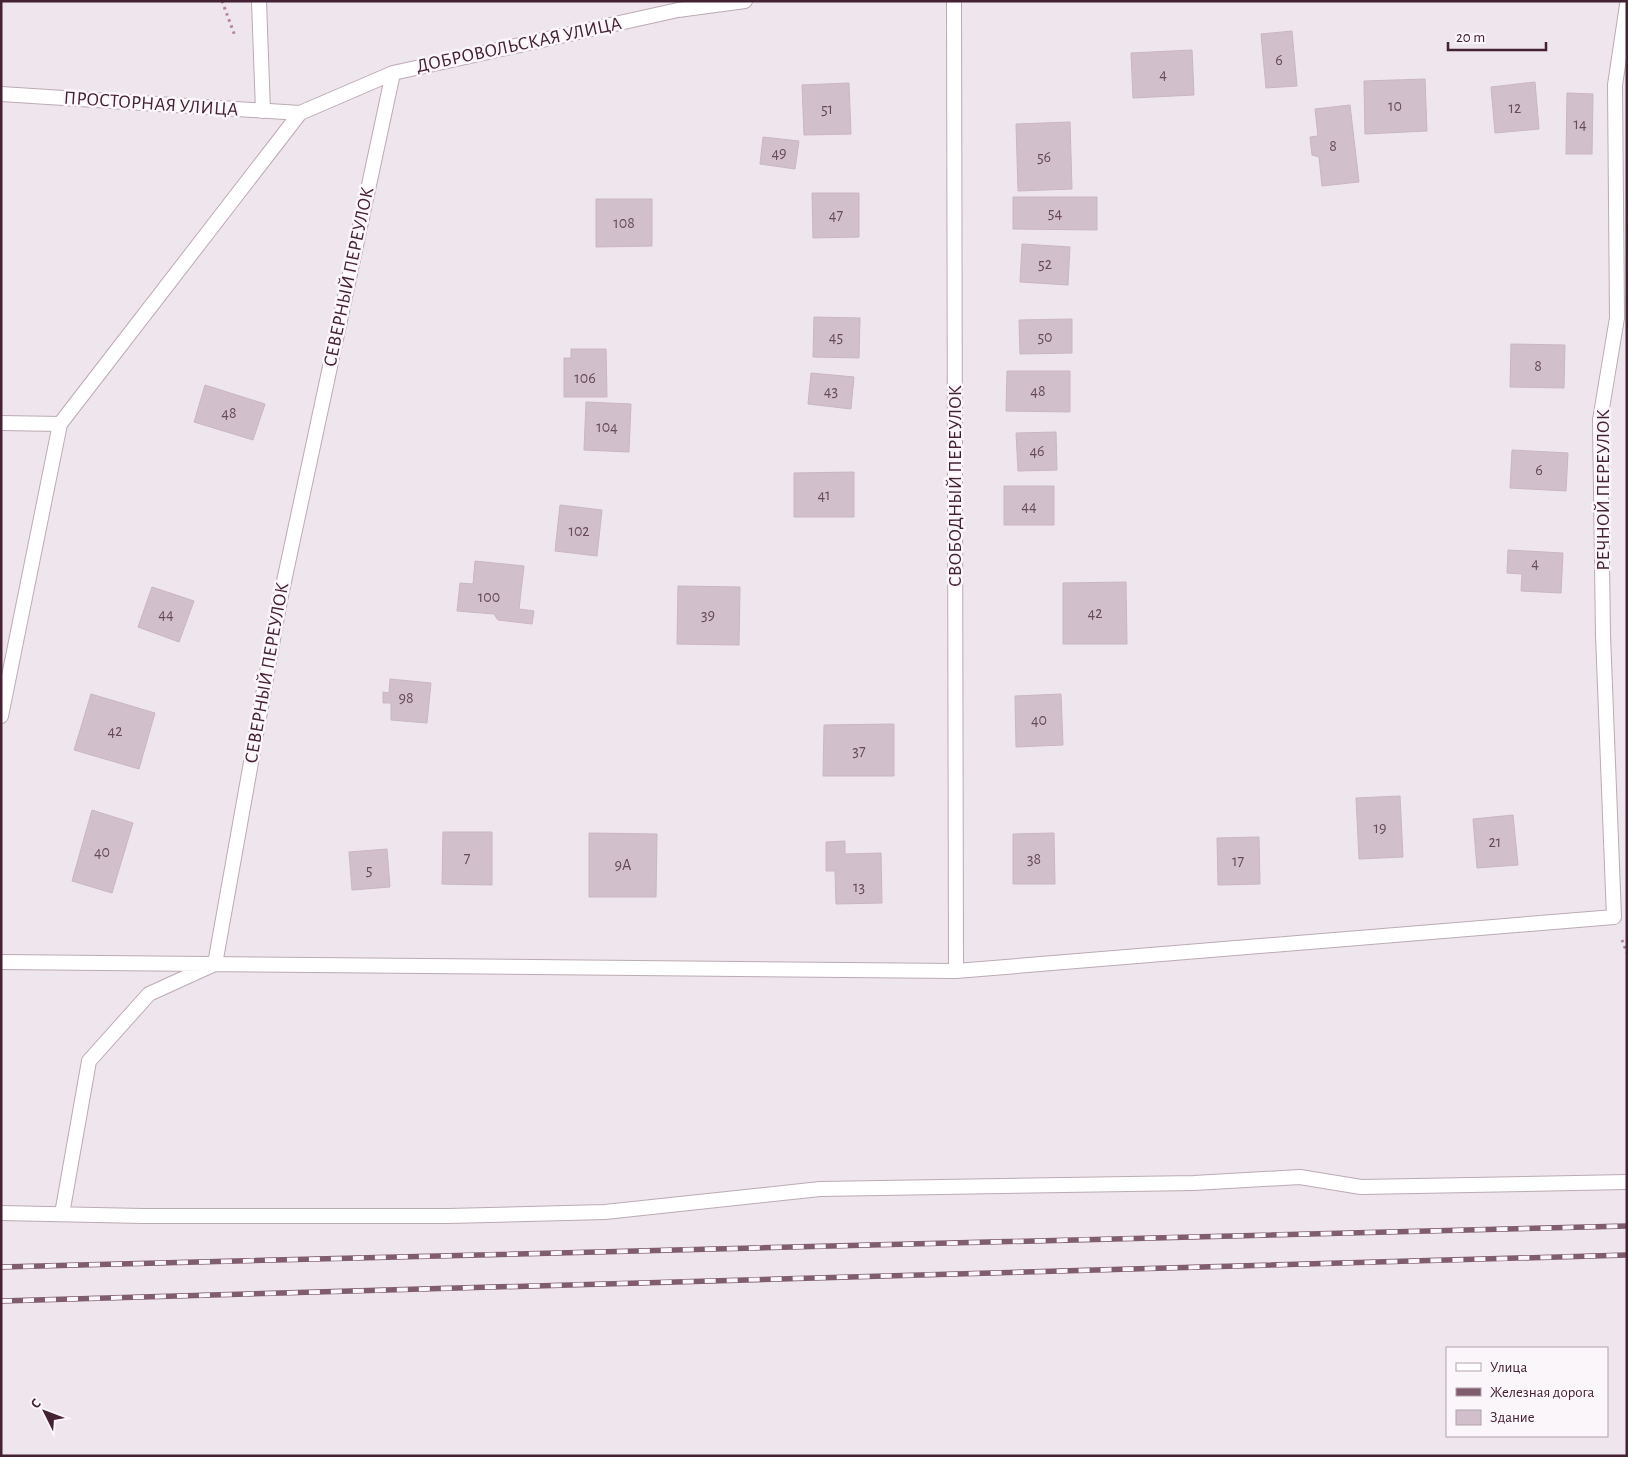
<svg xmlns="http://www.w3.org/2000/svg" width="1628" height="1457" font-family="'Alegreya Sans',sans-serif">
<rect width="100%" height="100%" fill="#efe5ec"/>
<path fill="#d1c0cb" stroke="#cab6c3" d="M1292 31 1297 86 1266 88 1261 34Z
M1192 50 1194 95 1133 98 1131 53Z
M1425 79 1427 131 1365 134 1364 81Z
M1535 82 1539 129 1495 133 1491 87Z
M849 83 851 134 804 135 802 85Z
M1567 93 1593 94 1592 154H1566Z
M1350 105 1359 182 1322 186 1319 157 1312 155 1310 137 1318 136 1315 109Z
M1070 122 1072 189 1018 191 1016 124Z
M763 137 799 141 795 169 760 164Z
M812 193H859V237L813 238Z
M1013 197H1097V230L1013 229Z
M596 199H652V246L596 247Z
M1022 244 1070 247 1068 285 1020 282Z
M814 317 860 318 859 358 813 357Z
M1072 319V353L1020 354 1019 320Z
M1511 344 1565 345 1564 388 1510 387Z
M571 349H606L607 397H564V358H571Z
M1007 371H1070V412L1006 411Z
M811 373 854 377 851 409 808 404Z
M205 385 265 404 253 440 194 422Z
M586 402 631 404 629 452 584 450Z
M1056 432 1057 470 1018 471 1016 433Z
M1512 450 1568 453 1566 491 1510 488Z
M854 472V517H794V473Z
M1004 486H1054V525H1004Z
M560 505 602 510 597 556 555 551Z
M1508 550 1563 553 1561 593 1521 591 1522 574 1507 573Z
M475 561 524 566 519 609 534 611 532 624 498 620 494 614 457 611 460 583 473 584Z
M1126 582 1127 644H1063V583Z
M678 586 740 587 739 645 677 644Z
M152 587 194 601 179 642 138 627Z
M390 679 431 683 427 723 391 720V703H383V692L389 693Z
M91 694 155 713 139 769 74 750Z
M1061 694 1063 745 1016 747 1015 696Z
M894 724V776H823L824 725Z
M1400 796 1403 857 1359 859 1356 798Z
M92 810 133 823 112 893 72 881Z
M1513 815 1518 865 1477 868 1473 819Z
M443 832H492V885L442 884Z
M589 833 657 834 656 897H589Z
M1054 833 1055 884H1013V834Z
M1259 837 1260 884 1218 885 1217 838Z
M845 841V854L881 853 882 903 836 904 835 871H826V842Z
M387 849 390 887 352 890 349 852Z"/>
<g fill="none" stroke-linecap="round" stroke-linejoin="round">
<defs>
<path id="service" d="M259 1 263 111"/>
<path id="minor" d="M954 1 956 971
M1 94 300 113 393 73 678 10 745 1
M1 423 60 424
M1 716 60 424 300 113
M1 962 956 971 1614 917 1603 635 1600 420 1617 318 1615 85 1627 5
M1 1213 143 1216H448L605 1212 820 1189 1194 1183 1300 1177 1361 1187 1627 1182
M62 1214 89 1061 149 994 215 964 280 600 393 73"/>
</defs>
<use href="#service" stroke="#bcaab4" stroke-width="16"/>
<use href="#minor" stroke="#bcaab4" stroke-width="16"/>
<path stroke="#b6829e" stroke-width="3" stroke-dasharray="2.5 4" stroke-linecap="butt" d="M222 1 235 36
M1622 940 1627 953"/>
<use href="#service" stroke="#fff" stroke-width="14"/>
<use href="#minor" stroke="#fff" stroke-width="14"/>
<defs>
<path id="rail" d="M1 1267 1627 1226
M1 1301 1627 1255"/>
</defs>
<use href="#rail" stroke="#7f5c6e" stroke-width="5.5"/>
<use href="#rail" stroke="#fbf6fa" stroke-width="4" stroke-dasharray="11" stroke-linecap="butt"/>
</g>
<g text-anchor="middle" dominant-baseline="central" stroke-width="5" stroke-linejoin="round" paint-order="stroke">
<g font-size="16" fill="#674959">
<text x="1279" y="60">6</text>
<text x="1163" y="74">4</text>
<text x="1395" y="106">10</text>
<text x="1515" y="108">12</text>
<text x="827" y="109">51</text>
<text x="1580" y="124">14</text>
<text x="1333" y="146">8</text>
<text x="779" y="153">49</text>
<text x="1044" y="157">56</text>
<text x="1055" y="213">54</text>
<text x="836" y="215">47</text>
<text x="624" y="223">108</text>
<text x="1045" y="264">52</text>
<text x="836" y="337">45</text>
<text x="1045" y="337">50</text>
<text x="1538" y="366">8</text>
<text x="585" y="378">106</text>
<text x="831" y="391">43</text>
<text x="1038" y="391">48</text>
<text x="229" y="413">48</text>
<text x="607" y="427">104</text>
<text x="1037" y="451">46</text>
<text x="1539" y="470">6</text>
<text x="824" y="495">41</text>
<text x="1029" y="506">44</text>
<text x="579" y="531">102</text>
<text x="1535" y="563">4</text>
<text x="489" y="597">100</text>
<text x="1095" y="613">42</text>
<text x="166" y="614">44</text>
<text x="708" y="615">39</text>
<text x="406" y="698">98</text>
<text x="1039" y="720">40</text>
<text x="115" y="731">42</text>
<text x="859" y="751">37</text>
<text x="1380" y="828">19</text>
<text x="1495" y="842">21</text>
<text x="102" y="852">40</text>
<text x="467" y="858">7</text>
<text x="1034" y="859">38</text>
<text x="1238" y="861">17</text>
<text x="623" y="865">9А</text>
<text x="369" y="870">5</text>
<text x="859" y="887">13</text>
</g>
<g font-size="19" fill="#442133" stroke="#fbf6fa">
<text transform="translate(519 45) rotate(-12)">ДОБРОВОЛЬСКАЯ УЛИЦА</text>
<text transform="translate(151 104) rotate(4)">ПРОСТОРНАЯ УЛИЦА</text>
<text transform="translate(349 277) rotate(-78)">СЕВЕРНЫЙ ПЕРЕУЛОК</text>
<text transform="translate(955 486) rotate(-90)">СВОБОДНЫЙ ПЕРЕУЛОК</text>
<text transform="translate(1603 490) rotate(-90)">РЕЧНОЙ ПЕРЕУЛОК</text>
<text transform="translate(267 673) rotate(-80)">СЕВЕРНЫЙ ПЕРЕУЛОК</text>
</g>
</g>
<rect width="1628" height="1457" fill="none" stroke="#442133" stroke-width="5"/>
<rect x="1446" y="1347" width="162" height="90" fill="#fbf6fa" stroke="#b2a1aa"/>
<rect x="1456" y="1363" width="25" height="8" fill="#ffffff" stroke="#b2a1aa"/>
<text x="1490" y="1372" font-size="15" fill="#442133">Улица</text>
<rect x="1456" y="1388" width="25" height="8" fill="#7f5c6e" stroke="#b2a1aa"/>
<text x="1490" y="1397" font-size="15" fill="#442133">Железная дорога</text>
<rect x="1456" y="1410" width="25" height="15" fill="#d1c0cb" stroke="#b2a1aa"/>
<text x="1490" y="1422" font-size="15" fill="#442133">Здание</text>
<g transform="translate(45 1412) rotate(312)" stroke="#fbf6fa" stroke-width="4" paint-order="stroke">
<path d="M0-4L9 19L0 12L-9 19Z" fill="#442133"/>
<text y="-8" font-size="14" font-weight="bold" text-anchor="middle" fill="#442133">С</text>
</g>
<path d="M1448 42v8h98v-8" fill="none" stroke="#442133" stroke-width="2.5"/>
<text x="1456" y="42" font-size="15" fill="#442133" stroke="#fbf6fa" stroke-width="4" paint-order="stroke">20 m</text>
</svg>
